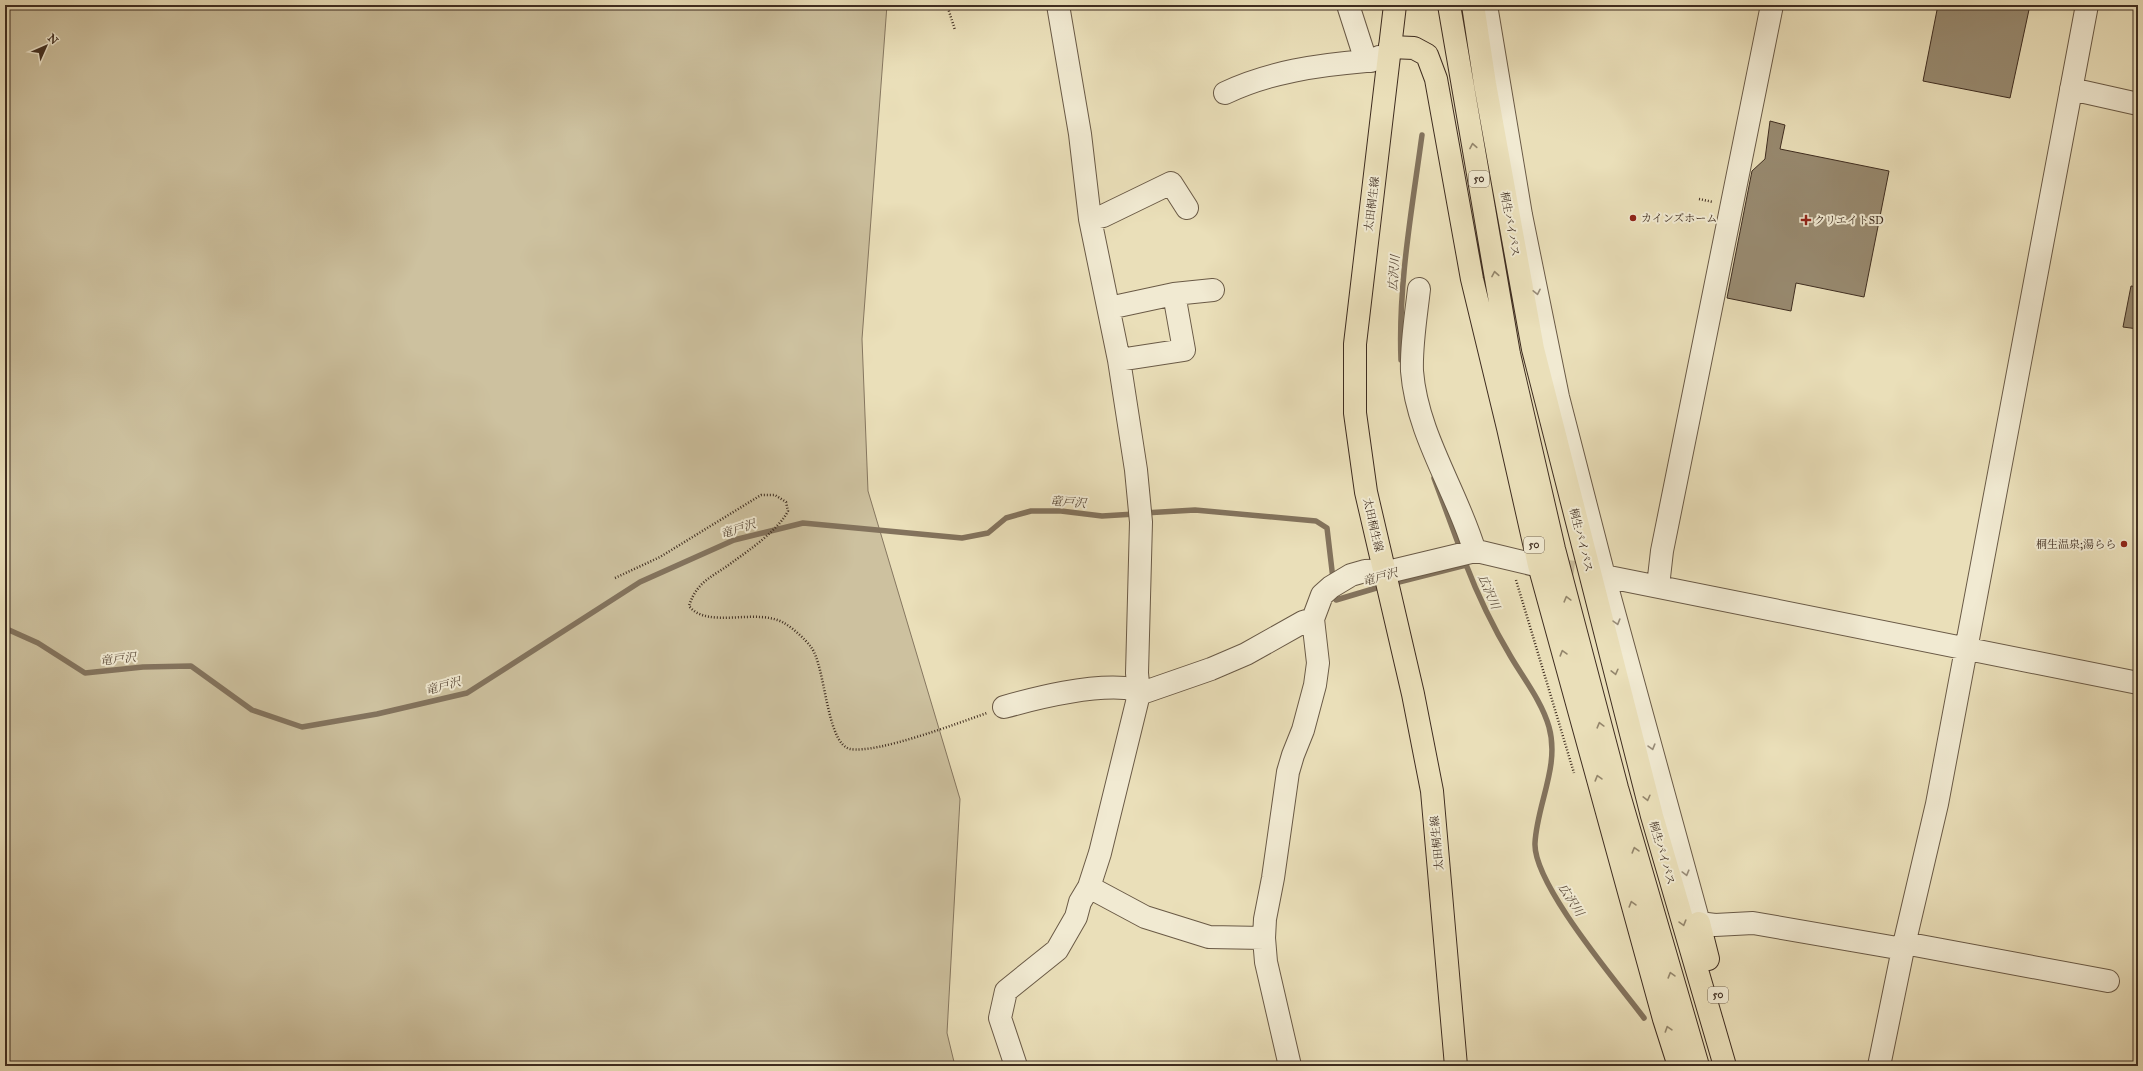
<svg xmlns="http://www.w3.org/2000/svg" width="2143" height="1071" font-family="'IM FELL Great Primer','Noto Serif JP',serif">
<rect width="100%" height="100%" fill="#eadfb9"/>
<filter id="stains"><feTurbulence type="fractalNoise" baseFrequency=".005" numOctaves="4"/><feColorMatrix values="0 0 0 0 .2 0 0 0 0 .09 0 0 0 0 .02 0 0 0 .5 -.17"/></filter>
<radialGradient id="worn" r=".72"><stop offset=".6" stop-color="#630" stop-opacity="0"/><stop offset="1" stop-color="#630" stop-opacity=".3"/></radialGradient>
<path fill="#cdc19f" stroke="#867760" d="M5 5H887L862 339 868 491 960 799 947 1033 955 1066H5Z"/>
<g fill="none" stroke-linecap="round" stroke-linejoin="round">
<path stroke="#83735d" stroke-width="5.5" d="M1401 360C1398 285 1412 209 1422 135
M1434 478 1461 551
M1144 513 1195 510 1316 521 1327 528 1333 579
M1465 562C1478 596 1493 627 1511 657 1524 679 1542 702 1549 727 1560 766 1537 804 1535 843 1533 884 1617 982 1644 1018
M1391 584 1466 565
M1335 592 1336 600 1383 586
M9 630 38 643 85 673 143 667 191 666 252 710 302 727 377 714 467 693 640 582 734 540 803 523 962 538 988 533 1006 518 1031 511H1061L1102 516 1135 514"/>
</g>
<path fill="#988a70" stroke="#3f2d20" d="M1938 5H2030L2010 98 1923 81Z
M1770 121 1785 125 1780 149 1889 171 1864 297 1796 283 1791 311 1727 298 1752 171 1765 159Z
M2131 286 2138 287V329L2123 327Z"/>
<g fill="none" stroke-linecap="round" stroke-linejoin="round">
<path stroke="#c8bb9a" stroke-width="22" stroke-dasharray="22 11" stroke-linecap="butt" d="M1552 569 1604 576"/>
<defs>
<path id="minor" d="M1348 5 1366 61H1371L1379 57
M1486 5 1521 215 1558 397 1604 576 1699 923 1715 925 1753 923 1903 949
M2071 89 2138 104
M1225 93C1269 72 1318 65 1366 61
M1090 219 1103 216 1171 183 1187 208
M1419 289C1416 316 1411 345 1412 371 1417 435 1457 491 1475 552
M1109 308 1174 294 1213 290
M1119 360 1184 350 1174 294
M1604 576 2138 683
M1658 586 1662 551 1772 5
M1004 707C1040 697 1088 685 1125 688 1130 688 1135 692 1139 694L1211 669 1246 654 1303 622 1313 619
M1089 887 1145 917 1209 937 1264 938
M1904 943 2108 981
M1016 1066 1000 1018 1006 991 1057 950 1076 917 1080 902 1089 887 1100 853 1139 694 1137 673 1141 522 1136 470 1119 360 1090 219 1080 134 1058 5
M1290 1066 1266 962 1264 938 1265 919 1273 878 1288 772 1293 755 1303 730 1315 685 1318 663 1313 619 1322 595 1331 587 1351 575 1365 571 1396 570 1471 552H1481L1552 569
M1879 1066 1903 949 1937 804 2087 5"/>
<path id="major" d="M1395 5 1355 344V413L1366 492 1413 694 1432 791 1456 1066"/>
<path id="highway" d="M1449 5 1509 354 1554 549 1617 788 1698 1066
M1473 5 1485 84 1533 349 1652 816 1725 1066
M1390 47 1414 48 1427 55 1436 79 1472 279 1508 428 1539 565 1664 1019 1679 1066
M1699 923 1708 959"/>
</defs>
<use href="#minor" stroke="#6a5a46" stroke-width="24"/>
<use href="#major" stroke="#3f2d20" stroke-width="24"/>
<use href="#highway" stroke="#3f2d20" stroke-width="24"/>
<path stroke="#3f2d20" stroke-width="2.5" stroke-dasharray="1 2" stroke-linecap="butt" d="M947 5 955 30
M1699 199 1713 202
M615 578 660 557 761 495H775L786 502 788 511C779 529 751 549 734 561 715 576 697 580 689 606 708 630 757 607 784 623 793 628 805 639 811 647 826 667 826 743 850 749 877 754 958 723 987 713
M1516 580 1574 773"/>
<use href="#minor" stroke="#f1ead2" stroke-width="22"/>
<use href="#major" stroke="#eadfb9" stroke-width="22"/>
<use href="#highway" stroke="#eadfb9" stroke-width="22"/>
</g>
<defs><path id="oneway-chevron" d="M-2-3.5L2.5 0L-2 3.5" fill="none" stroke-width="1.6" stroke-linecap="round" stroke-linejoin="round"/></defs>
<g stroke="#94866c">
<use href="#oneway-chevron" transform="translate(1473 146) rotate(-100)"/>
<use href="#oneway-chevron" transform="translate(1495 274) rotate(-100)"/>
<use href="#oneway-chevron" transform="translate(1567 599) rotate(-105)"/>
<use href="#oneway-chevron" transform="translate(1563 653) rotate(-106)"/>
<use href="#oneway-chevron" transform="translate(1615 672) rotate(76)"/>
<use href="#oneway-chevron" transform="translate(1600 725) rotate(-105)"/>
<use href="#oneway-chevron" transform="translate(1598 778) rotate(-106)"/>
<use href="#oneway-chevron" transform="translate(1647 798) rotate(76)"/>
<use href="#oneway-chevron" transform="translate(1635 850) rotate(-106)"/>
<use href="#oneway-chevron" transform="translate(1632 904) rotate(-106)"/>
<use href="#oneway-chevron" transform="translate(1683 923) rotate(74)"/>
<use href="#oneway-chevron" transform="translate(1671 975) rotate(-106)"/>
<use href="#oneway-chevron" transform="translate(1668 1029) rotate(-108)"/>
</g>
<g stroke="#988c79">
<use href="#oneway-chevron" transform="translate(1537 292) rotate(78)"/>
<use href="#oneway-chevron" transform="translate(1617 622) rotate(74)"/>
<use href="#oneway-chevron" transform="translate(1652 747) rotate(74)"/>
<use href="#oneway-chevron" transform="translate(1686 873) rotate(75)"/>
</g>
<g fill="#8f2418" stroke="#f1ead2" stroke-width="1.5">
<circle cx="1633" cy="218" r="4"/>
<path d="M1804 214h4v4h4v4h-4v4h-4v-4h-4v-4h4z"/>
<circle cx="2124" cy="544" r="4"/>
</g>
<g text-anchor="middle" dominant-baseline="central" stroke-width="4" stroke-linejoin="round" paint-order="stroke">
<g fill="#f1ead2" stroke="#746655" stroke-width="1">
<rect x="1469" y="171" width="20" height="16" rx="3"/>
<rect x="1524" y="537" width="20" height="16" rx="3"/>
<rect x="1708" y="987" width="20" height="16" rx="3"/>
</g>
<g font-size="10" font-weight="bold" fill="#3f2d20">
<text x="1479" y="179">50</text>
<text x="1534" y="545">50</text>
<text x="1718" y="995">50</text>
</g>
<g font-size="11" fill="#3f2d20" stroke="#f1ead2">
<text transform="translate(1372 204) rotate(-83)">太田桐生線</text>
<text transform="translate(1510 224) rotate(80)">桐生バイパス</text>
<text transform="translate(1373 525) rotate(77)">太田桐生線</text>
<text transform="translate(1581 540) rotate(76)">桐生バイパス</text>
<text transform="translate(1437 843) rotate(-95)">太田桐生線</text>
<text transform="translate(1662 853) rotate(74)">桐生バイパス</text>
</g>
<g font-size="11" fill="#3f2d20" stroke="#f1ead2" text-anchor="start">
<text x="1641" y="218">カインズホーム</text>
<text x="1814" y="220">クリエイトSD</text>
<text x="2116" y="544" text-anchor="end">桐生温泉;湯らら</text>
</g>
<g font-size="12" font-style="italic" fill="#5b4a39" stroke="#f1ead2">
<text transform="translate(1394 273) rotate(-86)">広沢川</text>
<text transform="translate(1068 502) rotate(5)">竜戸沢</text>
<text transform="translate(738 529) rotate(-18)">竜戸沢</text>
<text transform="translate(1380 577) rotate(-15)">竜戸沢</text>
<text transform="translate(1489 592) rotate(67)">広沢川</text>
<text transform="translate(118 659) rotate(-6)">竜戸沢</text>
<text transform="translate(443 686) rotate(-15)">竜戸沢</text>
<text transform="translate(1571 900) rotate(57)">広沢川</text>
</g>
</g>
<rect width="2143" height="1071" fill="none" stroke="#eadfb9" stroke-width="20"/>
<rect x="6" y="6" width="2131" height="1059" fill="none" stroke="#3f2d20" stroke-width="2"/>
<rect x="10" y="10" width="2123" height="1051" fill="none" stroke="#3f2d20"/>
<g transform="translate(46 46) rotate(45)" stroke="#f1ead2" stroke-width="3" paint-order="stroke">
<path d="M0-3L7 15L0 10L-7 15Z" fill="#3f2d20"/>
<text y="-6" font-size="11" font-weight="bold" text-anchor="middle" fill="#3f2d20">N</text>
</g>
<rect width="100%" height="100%" filter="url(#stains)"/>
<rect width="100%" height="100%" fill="url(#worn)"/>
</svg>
